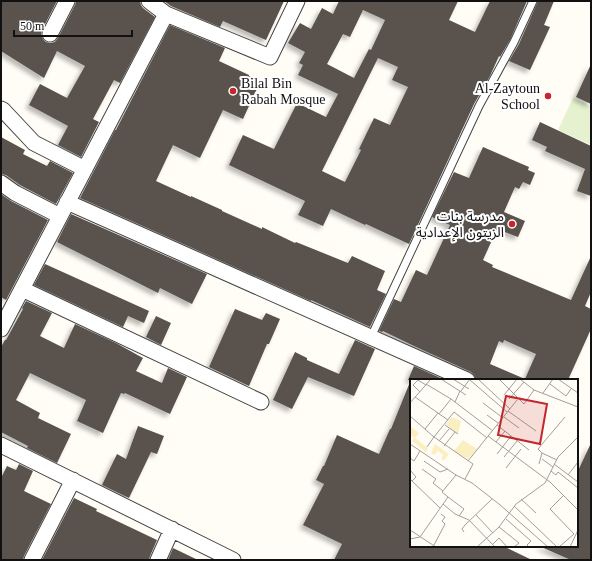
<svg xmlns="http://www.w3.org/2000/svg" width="592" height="561" font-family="'Times New Roman','Noto Sans Arabic',serif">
<defs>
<filter id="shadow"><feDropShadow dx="-3.5" dy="3.5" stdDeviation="2" flood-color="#0004"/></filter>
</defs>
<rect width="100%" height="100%" fill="#fffdf5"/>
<path fill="#e6f2cf" d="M573 98 591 106V145L558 130Z"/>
<path fill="#5a524d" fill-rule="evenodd" filter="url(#shadow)" d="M1 1H57L42 30 41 34 43 39 46 42 50 43 55 42 58 38 75 5 76 1H140L141 5 143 8 155 17 120 83 114 80 93 119 99 122 81 157 58 145 68 126 29 105 40 84 67 98 85 66 57 51 44 78 1 51Z
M164 1H284L266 40 223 21 220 27 171 6Z
M339 1H458L449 20 475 32 490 1H527L510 40 500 57 499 56 490 76 474 104 409 244 366 224 365 225 331 209 323 226 298 215 305 201 229 165 243 135 274 149 297 103 326 117 338 94 298 75 303 65 299 63 305 52 288 43 300 23 311 29 322 8 333 14ZM363 10 385 20 371 50 369 49 354 78 327 64 343 34 350 37ZM378 58 398 67 392 80 408 87 390 125 374 118 359 149 361 150 345 182 322 171Z
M538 1H554L544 25 550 27 530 70 509 61 519 44Z
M170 25 225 48 219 61 249 75V76L260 82 243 119 223 110 200 158 173 145 156 181 191 197V196L222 210V211L262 229V227L295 243 296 242 348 263 352 256 385 271 377 290 386 294 370 327 311 300V301L80 198 115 130H116Z
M591 64V104L576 97Z
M540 122 591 146V196L577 191 585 169 545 151 547 147 532 140Z
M1 137 25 150 23 154 47 166 50 161 73 173 56 204 20 185 6 175 1 174Z
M483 147 529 167 528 170 535 173 530 185 523 182 519 189 515 187 504 212 525 221 518 237 497 229 483 260 493 265 492 267 571 300 591 256V292L585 306 591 309V329L568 380H476L474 375 471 372 416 347 383 331 382 332 379 331 394 299 401 302 416 270 427 275 450 225 432 217 454 172 469 178ZM504 340 536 354 525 379 490 364 499 341 503 343Z
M1 194 11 201 48 220 6 300 1 297Z
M71 214 207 274 192 304 160 288 158 293 57 242Z
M45 264 149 311 144 323 128 316 123 327 34 285Z
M26 301 52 313 40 336 64 348 75 324 116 343 143 358 136 371 162 383 168 368 187 377 170 414 125 393 124 394 121 393 103 433 77 421 86 400 30 373 16 400 40 413 38 418 71 434 57 463 27 448 28 446 1 432V347L5 340H6L23 309 22 308Z
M235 309 262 320 266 313 280 319 269 344H267L249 386 209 367Z
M156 316 171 323 161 345 146 337Z
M355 340 375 349 354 396 308 377 292 409 273 400 295 352 307 358V360L339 374Z
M414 366 445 380H408Z
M410 382 411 546H503L532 560H334L342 544 303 525 324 484 316 480 323 466H324L337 435 379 454 390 429H391Z
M138 426 164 436 157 454 151 452 129 498 102 485 117 454 126 459Z
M591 443V560H571L539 546H577V473Z
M19 464 33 471 24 491 51 504 24 556 23 560H1V478L7 466 16 470Z
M74 498 97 509 96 511 157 540 150 556 149 560H42Z
M173 548 198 560H168Z"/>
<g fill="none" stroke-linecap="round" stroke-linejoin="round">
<defs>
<path id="lane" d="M371 337 479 106 514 42 533 1"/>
<path id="street" d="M149 1 166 14 270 57 297 1
M50 34 67 1
M1 109 3 110 34 143 85 169
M1 183 15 193 60 216
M67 202 467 380
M22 289 261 402
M1 329 166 14
M1 445 233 560
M32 560 73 480
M158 560 172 529"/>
</defs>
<use href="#lane" stroke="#444" stroke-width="9"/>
<use href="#street" stroke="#444" stroke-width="17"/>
<use href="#lane" stroke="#fff" stroke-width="7"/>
<use href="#street" stroke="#fff" stroke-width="15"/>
</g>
<g fill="#c4262e" stroke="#fff" stroke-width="1.5">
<circle cx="233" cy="91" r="4"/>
<circle cx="548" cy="96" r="4"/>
<circle cx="512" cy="224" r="4"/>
</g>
<g text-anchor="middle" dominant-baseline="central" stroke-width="4" stroke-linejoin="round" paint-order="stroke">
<g font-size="14" fill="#111" stroke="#fff" text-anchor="end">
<text x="241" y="83" text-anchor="start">Bilal Bin<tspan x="241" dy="16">Rabah Mosque</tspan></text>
<text x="540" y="88">Al-Zaytoun<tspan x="540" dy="16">School</tspan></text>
<text x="504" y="216">مدرسة بنات<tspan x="504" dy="16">الزيتون الإعدادية</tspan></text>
</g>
</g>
<g transform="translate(410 379)">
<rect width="168" height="168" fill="#fffdf5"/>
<path d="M42 38 51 42 48 55 36 45ZM0 47 9 54 5 59 18 69 16 73 2 62 4 59 0 55ZM53 61 67 70 58 80 44 72ZM25 65 39 75 34 81 31 80 33 76 28 72 24 76 21 74Z" fill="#fbeec1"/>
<path fill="none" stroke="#a09f9a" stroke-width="1" d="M31 0 56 16M43 0 59 10M68 0 100 30M89 0 114 25 124 11M110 0 124 11 168 28M148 0 168 14M60 1 97 33M16 5 41 20 29 35M140 5 156 17 161 10M51 12 60 0M10 13 3 6 8 1 16 6M133 14 143 0M94 16 107 0M5 18 38 41M41 20 83 52M99 20 114 3M45 23 50 12M0 24 21 0M73 24 93 39M98 32 126 52M77 36 88 44M0 37 24 58 17 68M94 38 109 49M35 46 48 55M87 46 119 71M15 50 28 34M78 57 140 103 168 131M24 58 44 33 77 59M24 58 63 85 55 100M29 62 39 50M86 63 95 52M0 65 46 96M34 67 45 53M132 74 147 81M87 75 101 57M94 78 107 62M0 79 4 82 10 72M132 80 143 88M14 82 30 93 38 90M58 82 107 21M129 85 132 74 128 70 155 38M144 85 168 103M96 89 111 70M12 90 26 100 23 104 33 112M0 91 6 98 2 102M141 92 146 96 148 93 168 109M158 96 168 83M0 100 30 129M154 116 140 130 164 155M38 118 54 130 49 137M111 120 126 134M33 125 45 135 59 141 85 168M104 127 147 168M66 136 83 154M96 140 121 162 117 166 119 168M89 148 109 164 104 168M0 151 26 168M54 153 52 150 55 146 82 120M0 160 10 158 38 118 32 113 46 96 62 104 89 125 138 168M83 165 89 159 97 168M24 166 35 145 32 142 35 138 31 135M67 168 89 148 106 125 135 104 148 78 168 58M149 168 164 155M160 168 168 151"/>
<path fill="#c4262e" fill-opacity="0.15" stroke="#c4262e" stroke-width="2" d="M96 17 137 25 130 65 88 56Z"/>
<rect width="168" height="168" fill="none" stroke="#111" stroke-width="2"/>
</g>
<rect width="592" height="561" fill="none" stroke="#111111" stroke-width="4"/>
<path d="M14 30v6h118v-6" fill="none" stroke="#111111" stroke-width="2"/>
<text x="20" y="30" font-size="12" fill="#111111" stroke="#ffffff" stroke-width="3" paint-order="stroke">50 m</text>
</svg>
